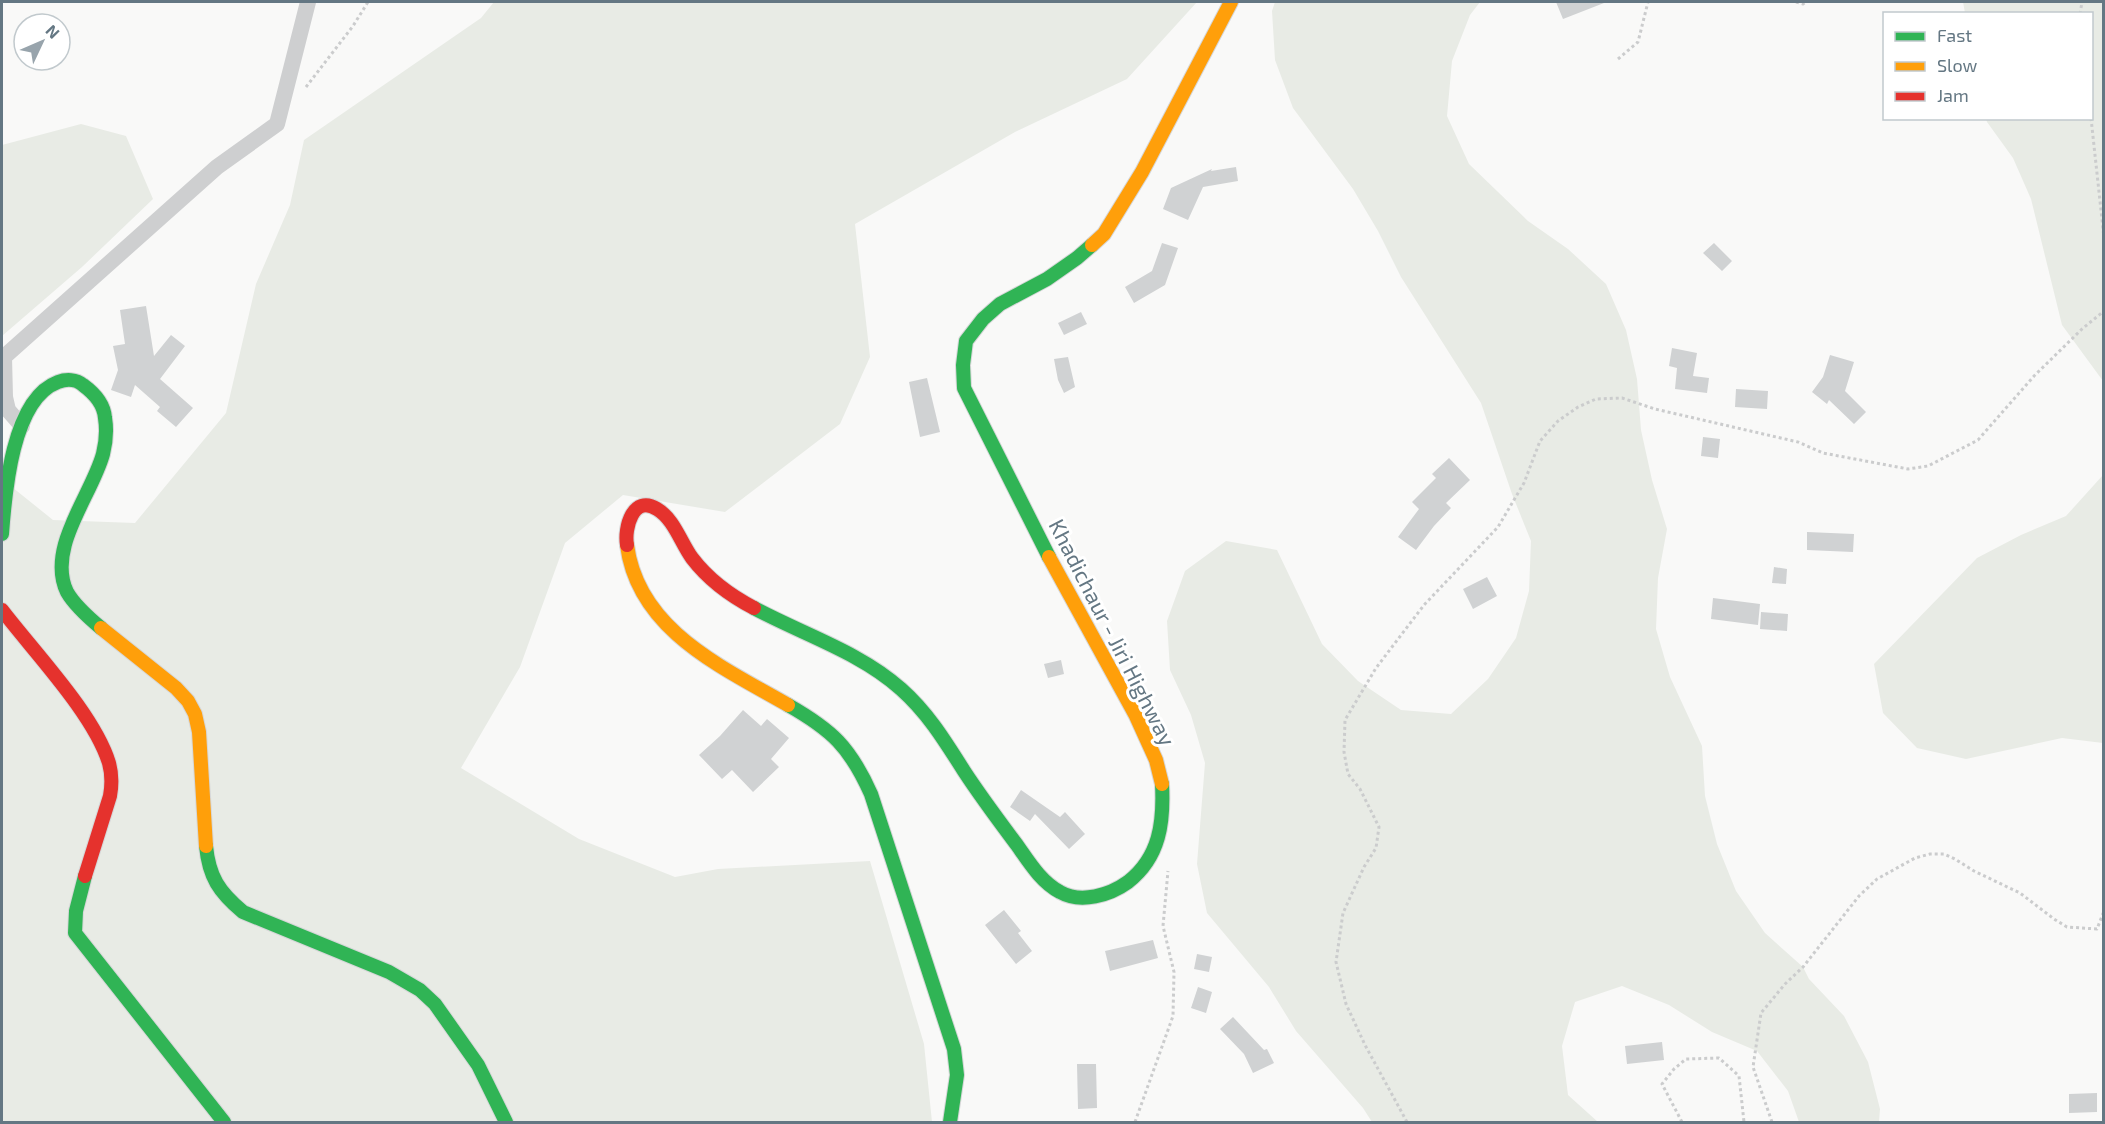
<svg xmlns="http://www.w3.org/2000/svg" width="2105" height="1124" font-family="'Exo 2',sans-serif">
<rect width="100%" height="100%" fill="#f9f9f8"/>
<path fill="#e8ebe5" d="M494 2H1197L1127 79 1015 132 855 224 870 357 840 424 725 512 623 495 565 543 520 667 461 768 579 839 675 877 718 869 870 861 924 1044 932 1122H2V479L53 520 135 523 226 413 256 284 290 205 304 140 481 18Z
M1275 2H1480L1470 15 1452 61 1447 116 1469 164 1528 221 1568 249 1606 284 1626 330 1637 379 1641 430 1652 480 1667 529 1658 578 1656 629 1670 677 1702 746 1705 796 1717 844 1736 891 1765 933 1803 967 1809 979 1844 1016 1868 1062 1880 1109 1879 1122H1799L1788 1091 1757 1051 1712 1032 1669 1005 1622 986 1575 1002 1562 1046 1568 1095 1598 1122H1372L1363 1108 1296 1031 1269 987 1207 913 1197 864 1205 763 1191 715 1170 670 1167 621 1185 571 1226 541 1277 550 1322 644 1358 681 1401 710 1451 714 1488 679 1516 638 1529 591 1531 541 1512 494 1481 403 1401 277 1378 231 1353 189 1293 108 1275 60 1272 11Z
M1963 2H2103V381L2062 325 2031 199 2013 158 1987 122 1986 119 2092 118V14L1965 13Z
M81 124 126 136 153 199 82 267 2 336V145Z
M2103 475V743L2062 738 1966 759 1917 748 1883 713 1874 664 1977 558 2021 535 2066 516Z"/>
<path fill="#d0d2d3" d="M1556 2H1604V3L1563 19Z
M1236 167 1238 181 1203 187 1188 220 1163 209 1171 188 1212 169 1211 171Z
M1162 243 1178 248 1165 285 1134 303 1125 287 1152 271Z
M1714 243 1732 261 1722 271 1703 253Z
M146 306 154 356 171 335 185 346 160 379 193 408 176 427 157 411 160 407 135 385 131 397 111 390 118 370 113 346 125 344 120 310Z
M1081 312 1087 324 1064 335 1058 323Z
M1672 348 1697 353 1693 376 1709 378 1707 393 1675 389 1677 368 1669 366Z
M1830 355 1854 362 1845 391 1866 412 1854 424 1829 400 1827 404 1812 392 1823 377Z
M1068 357 1075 387 1064 393 1058 380 1054 359Z
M927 378 940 432 920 437 909 382Z
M1736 389 1768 391 1767 409 1735 407Z
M1703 437 1720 439 1718 458 1701 456Z
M1449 458 1470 480 1446 503 1451 508 1434 526 1416 550 1398 537 1419 509 1412 502 1436 478 1432 474Z
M1807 532 1854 534 1853 552 1807 550Z
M1774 567 1787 569 1786 584 1772 583Z
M1487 577 1497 596 1473 609 1463 589Z
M1713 598 1760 604 1758 625 1711 619Z
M1761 612 1788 614 1787 631 1760 629Z
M1061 660 1064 674 1048 678 1044 664Z
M743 710 761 726 767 719 789 738 771 759 779 767 753 792 732 770 722 779 699 755 720 736Z
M1021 790 1060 817 1065 812 1085 834 1069 849 1035 814 1030 821 1010 807Z
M1004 910 1021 931 1018 933 1032 951 1016 964 985 925Z
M1153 940 1158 958 1110 971 1105 951Z
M1197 954 1212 957 1209 972 1194 969Z
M1198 987 1212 992 1206 1013 1191 1008Z
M1233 1017 1264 1050 1267 1049 1274 1063 1253 1073 1244 1054 1220 1029Z
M1662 1042 1664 1060 1627 1064 1625 1046Z
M1077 1064H1096L1097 1108 1078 1109Z
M2097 1093V1112L2069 1113V1094Z"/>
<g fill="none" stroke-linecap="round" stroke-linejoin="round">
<defs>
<path id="fast" d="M2 534C5 493 12 399 58 382 66 379 76 379 83 385 94 393 104 404 105 418 107 430 106 442 103 454 92 495 46 548 67 592 75 606 89 618 101 628
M1049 557 964 388 963 365 966 341 983 319 1000 304 1047 279 1077 258 1092 245
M754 608C802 634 860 652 901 689 928 713 945 741 964 771 981 797 999 821 1017 845 1029 862 1041 882 1060 892 1081 904 1110 895 1128 882 1160 857 1164 822 1162 784
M788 705C832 730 850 747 871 794L954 1049 957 1075 950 1122
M206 846C209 877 219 892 243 912L389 972 420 990 435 1004 478 1065 506 1122
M85 876 76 911 75 933 224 1122"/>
<path id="slow" d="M1092 245 1104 234 1142 172 1231 2
M627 545C638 630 722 667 788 705
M1049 557 1136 716 1156 760 1162 784
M101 628 176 688 188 701 195 714 199 732 206 846"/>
<path id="jam" d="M627 545C624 528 633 494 657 509 674 519 681 543 692 558 708 579 731 596 754 608
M2 610C34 652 94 714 109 763 112 774 112 785 110 796L85 876"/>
</defs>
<use href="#fast" stroke="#d6d7d8" stroke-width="16"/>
<use href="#slow" stroke="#d6d7d8" stroke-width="16"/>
<use href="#jam" stroke="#d6d7d8" stroke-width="16"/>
<path stroke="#cbcccd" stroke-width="3" stroke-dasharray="3 3" stroke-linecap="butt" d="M1796 2 1803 4 1806 2
M2080 14 2082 2
M1618 59 1638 42 1648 2
M306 87 353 26 368 2
M2091 118 2104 238
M1135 1122 1173 1016 1174 972 1163 926 1168 871
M1407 1122 1365 1045 1346 1004 1336 962 1343 913 1364 867 1376 848 1379 827 1360 789 1348 774 1344 752 1345 720 1376 668 1424 605 1498 527 1524 483 1540 441 1558 421 1578 407 1596 399 1622 398 1655 409 1798 442 1823 453 1908 469 1928 466 1978 440 2034 376 2082 329 2104 311
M1682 1122 1662 1084 1674 1069 1686 1059 1719 1058 1739 1076 1744 1122
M1772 1122 1753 1067 1761 1013 1785 984 1803 967 1859 896 1877 879 1915 858 1930 854H1944L1955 859 1974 871 2020 893 2054 919 2067 927 2097 929 2104 911"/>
<path stroke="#cecfd0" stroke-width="16" d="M22 426 8 410 5 397 4 357 217 167 277 124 308 2"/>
<use href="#fast" stroke="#30b455" stroke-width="14"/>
<use href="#slow" stroke="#ff9f0a" stroke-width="14"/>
<use href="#jam" stroke="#e5322d" stroke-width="14"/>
</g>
<g text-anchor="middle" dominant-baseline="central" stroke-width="6" stroke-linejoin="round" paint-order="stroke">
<g font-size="22" fill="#647783" stroke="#fff">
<text transform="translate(1113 632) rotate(63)">Khadichaur - Jiri Highway</text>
</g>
</g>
<rect width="2105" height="1124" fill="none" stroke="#647783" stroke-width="6"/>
<rect x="1883" y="12" width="210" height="108" fill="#ffffff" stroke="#c1c9cd" stroke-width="1.5"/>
<rect x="1895" y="32" width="30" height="9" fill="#30b455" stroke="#c1c9cd" stroke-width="1.5"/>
<text x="1937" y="42" font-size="18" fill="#647783">Fast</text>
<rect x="1895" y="62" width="30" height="9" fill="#ff9f0a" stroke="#c1c9cd" stroke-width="1.5"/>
<text x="1937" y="72" font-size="18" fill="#647783">Slow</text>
<rect x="1895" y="92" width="30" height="9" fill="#e5322d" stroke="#c1c9cd" stroke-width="1.5"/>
<text x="1937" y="102" font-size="18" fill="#647783">Jam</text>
<g transform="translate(42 42) rotate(46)"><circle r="28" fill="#ffffff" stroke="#c1c9cd" stroke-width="1.5"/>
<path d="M0-4.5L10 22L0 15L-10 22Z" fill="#98a4ac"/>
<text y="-9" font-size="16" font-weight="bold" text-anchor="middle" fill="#647783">N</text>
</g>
</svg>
